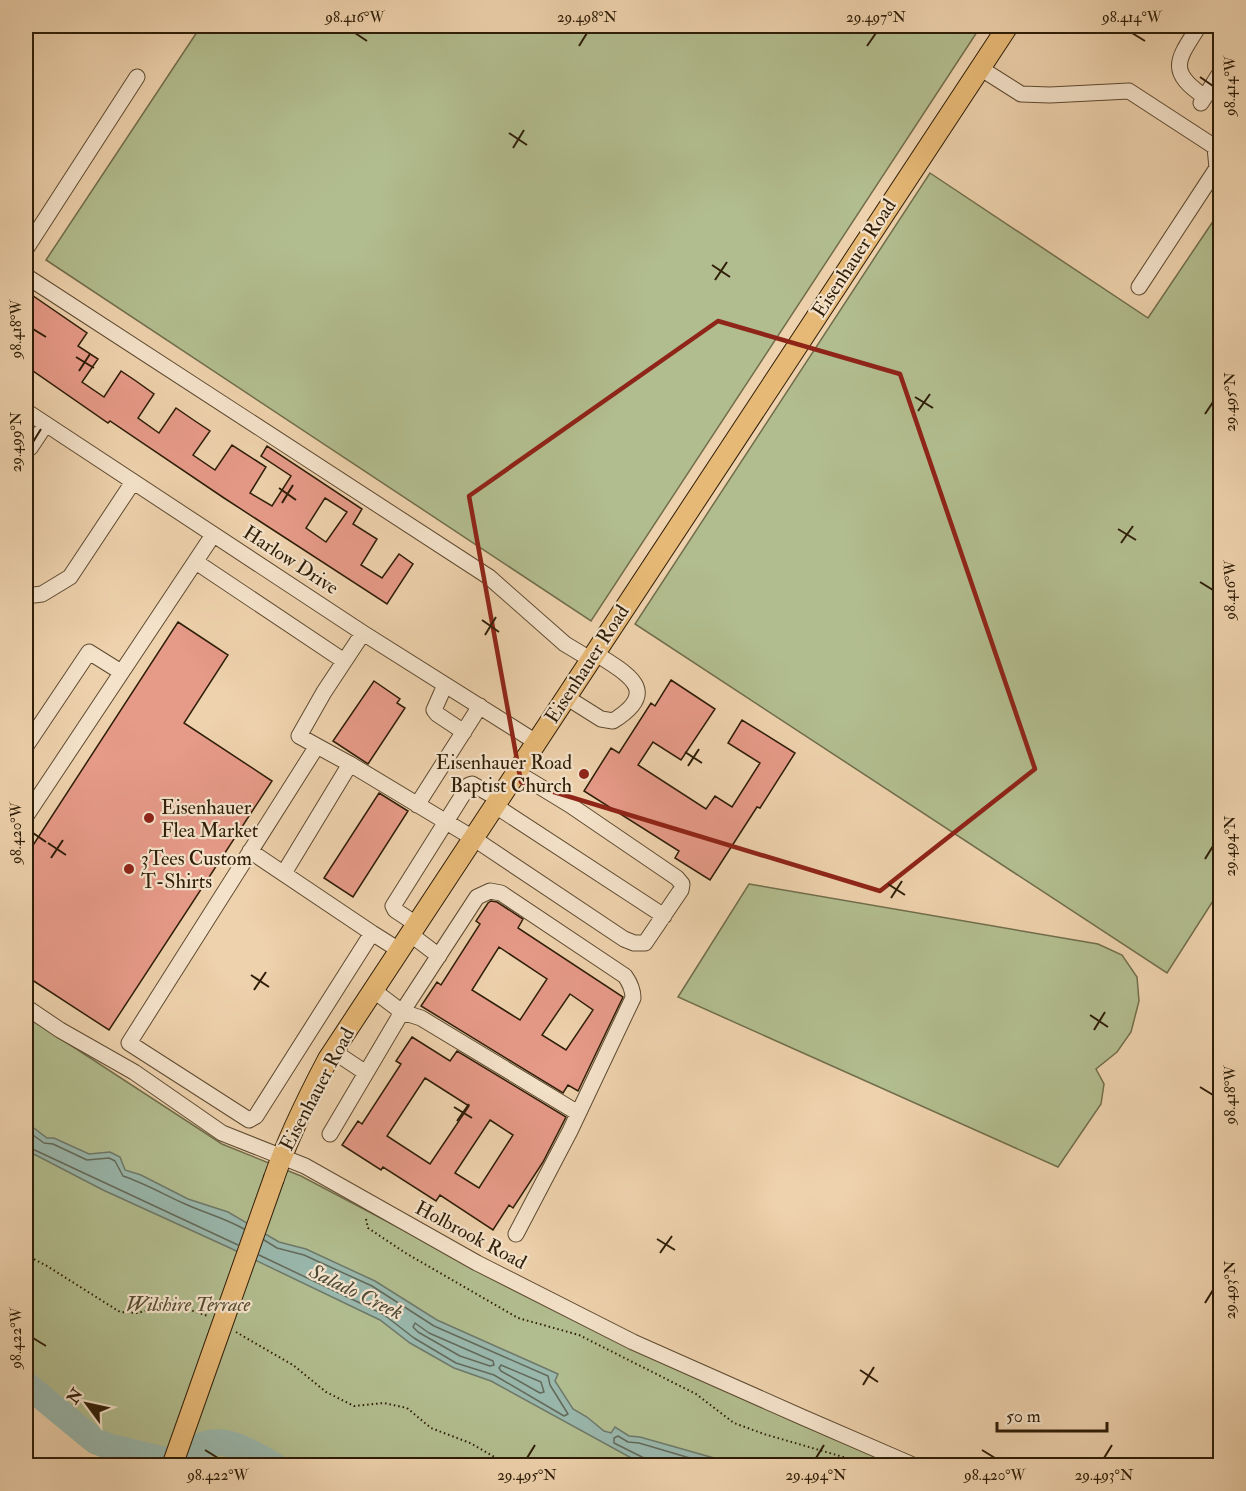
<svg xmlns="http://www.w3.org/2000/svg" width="1246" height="1491" font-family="'IM FELL Double Pica',serif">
<rect width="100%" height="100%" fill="#eed2ad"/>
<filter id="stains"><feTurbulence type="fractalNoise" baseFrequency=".00333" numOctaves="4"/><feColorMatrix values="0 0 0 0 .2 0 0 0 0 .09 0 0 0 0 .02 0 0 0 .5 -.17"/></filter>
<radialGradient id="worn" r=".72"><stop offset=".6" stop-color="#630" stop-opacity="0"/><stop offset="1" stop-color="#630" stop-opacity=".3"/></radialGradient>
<path fill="#b2bd8f" stroke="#706d4b" stroke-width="1.5" d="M201 26H981L591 621 46 260Z
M930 173 1148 318 1220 211V890L1167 973 635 624Z
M749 884 1098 944 1122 955 1137 977 1139 1001 1131 1032 1117 1052 1096 1069 1104 1084 1101 1104 1058 1167 678 997Z
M26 1016 222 1144 301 1176 451 1255 899 1465 144 1466 85 1445 26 1396Z"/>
<path fill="#99b7ac" stroke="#6e796a" stroke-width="1.5" d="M26 1122 47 1138H54L89 1154 110 1152 120 1157 125 1170 141 1175 188 1199 228 1212 279 1242 306 1249 375 1281 437 1320 558 1374 555 1381 573 1409 587 1417 604 1431 611 1433 615 1427 629 1436 640 1437 721 1460 728 1465H644L491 1381 454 1368 410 1343 380 1320 230 1248 103 1190 26 1150Z"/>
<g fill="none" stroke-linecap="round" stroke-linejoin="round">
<path stroke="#646a5a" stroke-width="1.5" d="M26 1130 44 1143 53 1144 87 1160 109 1158 115 1161 123 1176C144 1183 163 1194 183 1203 204 1213 223 1217 244 1229
M26 1146 238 1245
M259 1255 383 1314 414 1338 456 1363 494 1375 564 1416 568 1414 550 1385 548 1376 434 1326 372 1286 304 1255 277 1248 264 1240
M415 1323 429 1333 493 1361 494 1365 490 1366 460 1356 418 1332 413 1327Z
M501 1365 541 1382 544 1392 540 1393 501 1371 499 1368Z
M646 1466 644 1458 614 1443V1438L618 1436 628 1442 639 1443 717 1466"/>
<path stroke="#99b7ac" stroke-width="26" d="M26 1384 95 1441 111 1447 182 1464C187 1459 193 1451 199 1447 224 1433 254 1454 275 1466"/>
</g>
<path fill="#e69a88" stroke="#2e1d07" stroke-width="1.5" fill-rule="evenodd" d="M26 291 87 333 78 346 98 359 82 382 104 397 121 371 136 381 154 394 138 418 159 433 176 408 195 421 210 431 193 455 215 470 232 445 266 467 250 493 272 506 291 476 261 456 267 446 362 509 353 524 377 539 361 565 382 578 399 554 413 564 387 604 224 498 110 421 108 423 26 366ZM325 498 347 512 326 542 306 528Z
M178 622 228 655 184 723 272 781 109 1030 26 976V856Z
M671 680 715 709 681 760 653 742 638 765 706 809 715 796 732 807 760 763 728 743 742 720 795 753 760 808 757 807 710 880 675 858 679 851 584 791 611 748 619 753 651 703 655 706Z
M374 681 400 699 397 703 405 708 368 764 333 741Z
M379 793 408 811 353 897 324 878Z
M491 901 497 902 523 919 518 928 623 997 578 1091 568 1085 563 1093 421 1006 437 982 441 985 480 924 476 921 488 903ZM499 947 547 979 520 1020 472 990ZM570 994 593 1010 566 1050 542 1035Z
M412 1037 450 1061 457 1051 566 1117 543 1162 513 1208 509 1205 493 1230 440 1195 436 1201 383 1167 381 1170 342 1145 358 1121 362 1124 401 1064 396 1061ZM425 1078 469 1106 430 1164 387 1136ZM490 1120 513 1135 479 1188 455 1173Z"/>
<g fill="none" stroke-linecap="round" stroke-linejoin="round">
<defs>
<path id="minor" d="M1199 26C1178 59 1166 71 1205 97
M980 68 1021 94 1050 95 1129 91 1215 147 1217 168 1139 287
M1201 103 1220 73
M26 249 137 77
M26 276 489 577 565 644 590 659
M26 411 363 633 536 742
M26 445 30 448 46 424
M196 562 344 661
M26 596 42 594 70 577 133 482
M445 685 434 710 437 714 464 732
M566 697 601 719 613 721C663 690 625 673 595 653
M26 746 89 652 121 672
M317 746 299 736 324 692 363 633
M350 764 317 746 129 1043 249 1120 256 1116 372 933 399 950
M417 805 480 706
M494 805 664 916
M26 816 213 535
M250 851 372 933
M284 873 350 764 473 838 624 939 634 943H645L681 890 682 884 677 878 570 805 516 772
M416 924 395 910 393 906 469 785 472 784 499 799
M410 934 439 956
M373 990 402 1012 421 1018 578 1113
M26 1007 60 1030 134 1072 222 1133 305 1166 477 1263 633 1342 802 1417 915 1466
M333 1051 366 1073
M330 1134 402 1012 477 897 490 891 501 893 625 976C630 983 633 989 633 998L570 1131 516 1234"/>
<path id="major" d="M274 1178C288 1137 308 1097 328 1059L1008 26"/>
</defs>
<use href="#minor" stroke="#5e4a30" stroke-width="17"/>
<use href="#major" stroke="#2e1d07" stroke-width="22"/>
<path stroke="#2e1d07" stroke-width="2" stroke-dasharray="1.5 3" stroke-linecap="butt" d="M366 1219 368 1228 404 1252 518 1318 579 1335 696 1394 734 1423 764 1434 847 1458 861 1466
M26 1255 47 1266 120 1312 137 1313 173 1304 208 1316
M236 1332 293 1365 326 1392 354 1406 384 1403 407 1408 431 1428 470 1443 510 1466"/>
<use href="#minor" stroke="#f4e2ca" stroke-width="15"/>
<use href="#major" stroke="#e7b976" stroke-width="20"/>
<defs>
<path id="major-bridge" d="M172 1466 274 1178"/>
</defs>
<use href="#major-bridge" stroke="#2e1d07" stroke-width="22" stroke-linecap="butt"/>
<use href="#major-bridge" stroke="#e7b976" stroke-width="20"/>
</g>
<path fill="none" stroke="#8f2418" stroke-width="4.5" stroke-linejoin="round" d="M718 321 900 374 1035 769 880 891 521 782 469 496Z"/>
<path fill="none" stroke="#2e1d07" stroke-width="2" d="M355 33 367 41M1132 33 1145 41M579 46 587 33M867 46 876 33M1200 77 1213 86M509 133 527 145M513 148 524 130M712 265 730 277M715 280 727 262M33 329 46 337M76 357 94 368M79 371 90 354M915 397 933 408M918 411 930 394M1205 414 1213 402M33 442 41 429M279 488 296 500M282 503 293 485M1118 529 1136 540M1121 543 1133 526M1200 582 1213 590M482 620 499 632M485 635 496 617M685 752 702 763M688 766 699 749M33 833 46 842M48 843 66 855M51 858 63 840M1205 859 1213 846M888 884 905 895M891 898 902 881M251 975 269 987M254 990 266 972M1090 1015 1108 1027M1094 1030 1105 1012M1200 1087 1213 1095M454 1107 472 1118M457 1121 469 1104M657 1239 675 1250M660 1253 672 1236M1205 1303 1213 1290M33 1338 46 1346M860 1370 878 1382M863 1385 874 1367M205 1450 218 1458M982 1450 995 1458M527 1458 535 1445M816 1458 824 1445M1104 1458 1112 1445"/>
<g fill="#8f2418" stroke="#f4e2ca" stroke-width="2">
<circle cx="584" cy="774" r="6"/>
<circle cx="149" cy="818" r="6"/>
<circle cx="129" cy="869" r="6"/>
</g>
<g text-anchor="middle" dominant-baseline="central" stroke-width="4.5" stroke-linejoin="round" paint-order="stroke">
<g font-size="20" fill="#2e1d07" stroke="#f4e2ca">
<text transform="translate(854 258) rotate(-57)">Eisenhauer Road</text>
<text transform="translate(291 560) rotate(33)">Harlow Drive</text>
<text transform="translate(587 664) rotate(-57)">Eisenhauer Road</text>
<text transform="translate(317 1089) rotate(-62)">Eisenhauer Road</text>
<text transform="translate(471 1235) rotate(28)">Holbrook Road</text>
</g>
<g font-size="20" fill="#2e1d07" stroke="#f4e2ca" text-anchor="start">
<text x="572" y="762" text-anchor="end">Eisenhauer Road<tspan x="572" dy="23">Baptist Church</tspan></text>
<text x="161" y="807">Eisenhauer<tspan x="161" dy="23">Flea Market</tspan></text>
<text x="141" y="858">3Tees Custom<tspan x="141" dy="23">T-Shirts</tspan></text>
</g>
<g font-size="20" font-style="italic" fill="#564d30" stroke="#f4e2ca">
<text x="188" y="1304">Wilshire Terrace</text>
</g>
<g font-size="21" font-style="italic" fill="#4e4b39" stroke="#f4e2ca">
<text transform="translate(356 1292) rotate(26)">Salado Creek</text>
</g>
</g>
<rect width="1246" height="1491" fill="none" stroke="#eed2ad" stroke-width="66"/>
<g transform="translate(87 1404) rotate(303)" stroke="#f4e2ca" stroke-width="4.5" paint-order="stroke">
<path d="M0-4.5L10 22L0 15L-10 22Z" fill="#2e1d07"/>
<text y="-9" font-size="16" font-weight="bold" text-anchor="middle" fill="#2e1d07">N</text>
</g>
<path d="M997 1422v9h110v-9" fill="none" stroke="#2e1d07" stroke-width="3"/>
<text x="1006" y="1422" font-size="18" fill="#2e1d07" stroke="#f4e2ca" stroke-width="4.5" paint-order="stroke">50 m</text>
<rect x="33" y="33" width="1180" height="1425" fill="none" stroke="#2e1d07" stroke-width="2"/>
<g font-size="15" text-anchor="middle" fill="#2e1d07">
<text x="355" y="22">98.416°W</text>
<text x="587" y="22">29.498°N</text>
<text x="876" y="22">29.497°N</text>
<text x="1132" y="22">98.414°W</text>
<text transform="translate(1230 86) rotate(-90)" y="5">98.414°W</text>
<text transform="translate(16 329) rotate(-90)" y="5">98.418°W</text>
<text transform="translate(1230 402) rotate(-90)" y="5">29.495°N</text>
<text transform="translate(16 442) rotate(-90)" y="5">29.499°N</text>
<text transform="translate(1230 590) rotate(-90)" y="5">98.416°W</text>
<text transform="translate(16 833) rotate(-90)" y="5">98.420°W</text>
<text transform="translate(1230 846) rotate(-90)" y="5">29.494°N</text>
<text transform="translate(1230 1095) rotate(-90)" y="5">98.418°W</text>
<text transform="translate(1230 1290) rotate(-90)" y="5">29.493°N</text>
<text transform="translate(16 1338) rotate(-90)" y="5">98.422°W</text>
<text x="218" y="1480">98.422°W</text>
<text x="527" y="1480">29.495°N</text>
<text x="816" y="1480">29.494°N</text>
<text x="995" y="1480">98.420°W</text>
<text x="1104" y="1480">29.493°N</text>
</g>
<rect width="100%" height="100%" filter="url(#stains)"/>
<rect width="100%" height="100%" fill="url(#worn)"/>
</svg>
